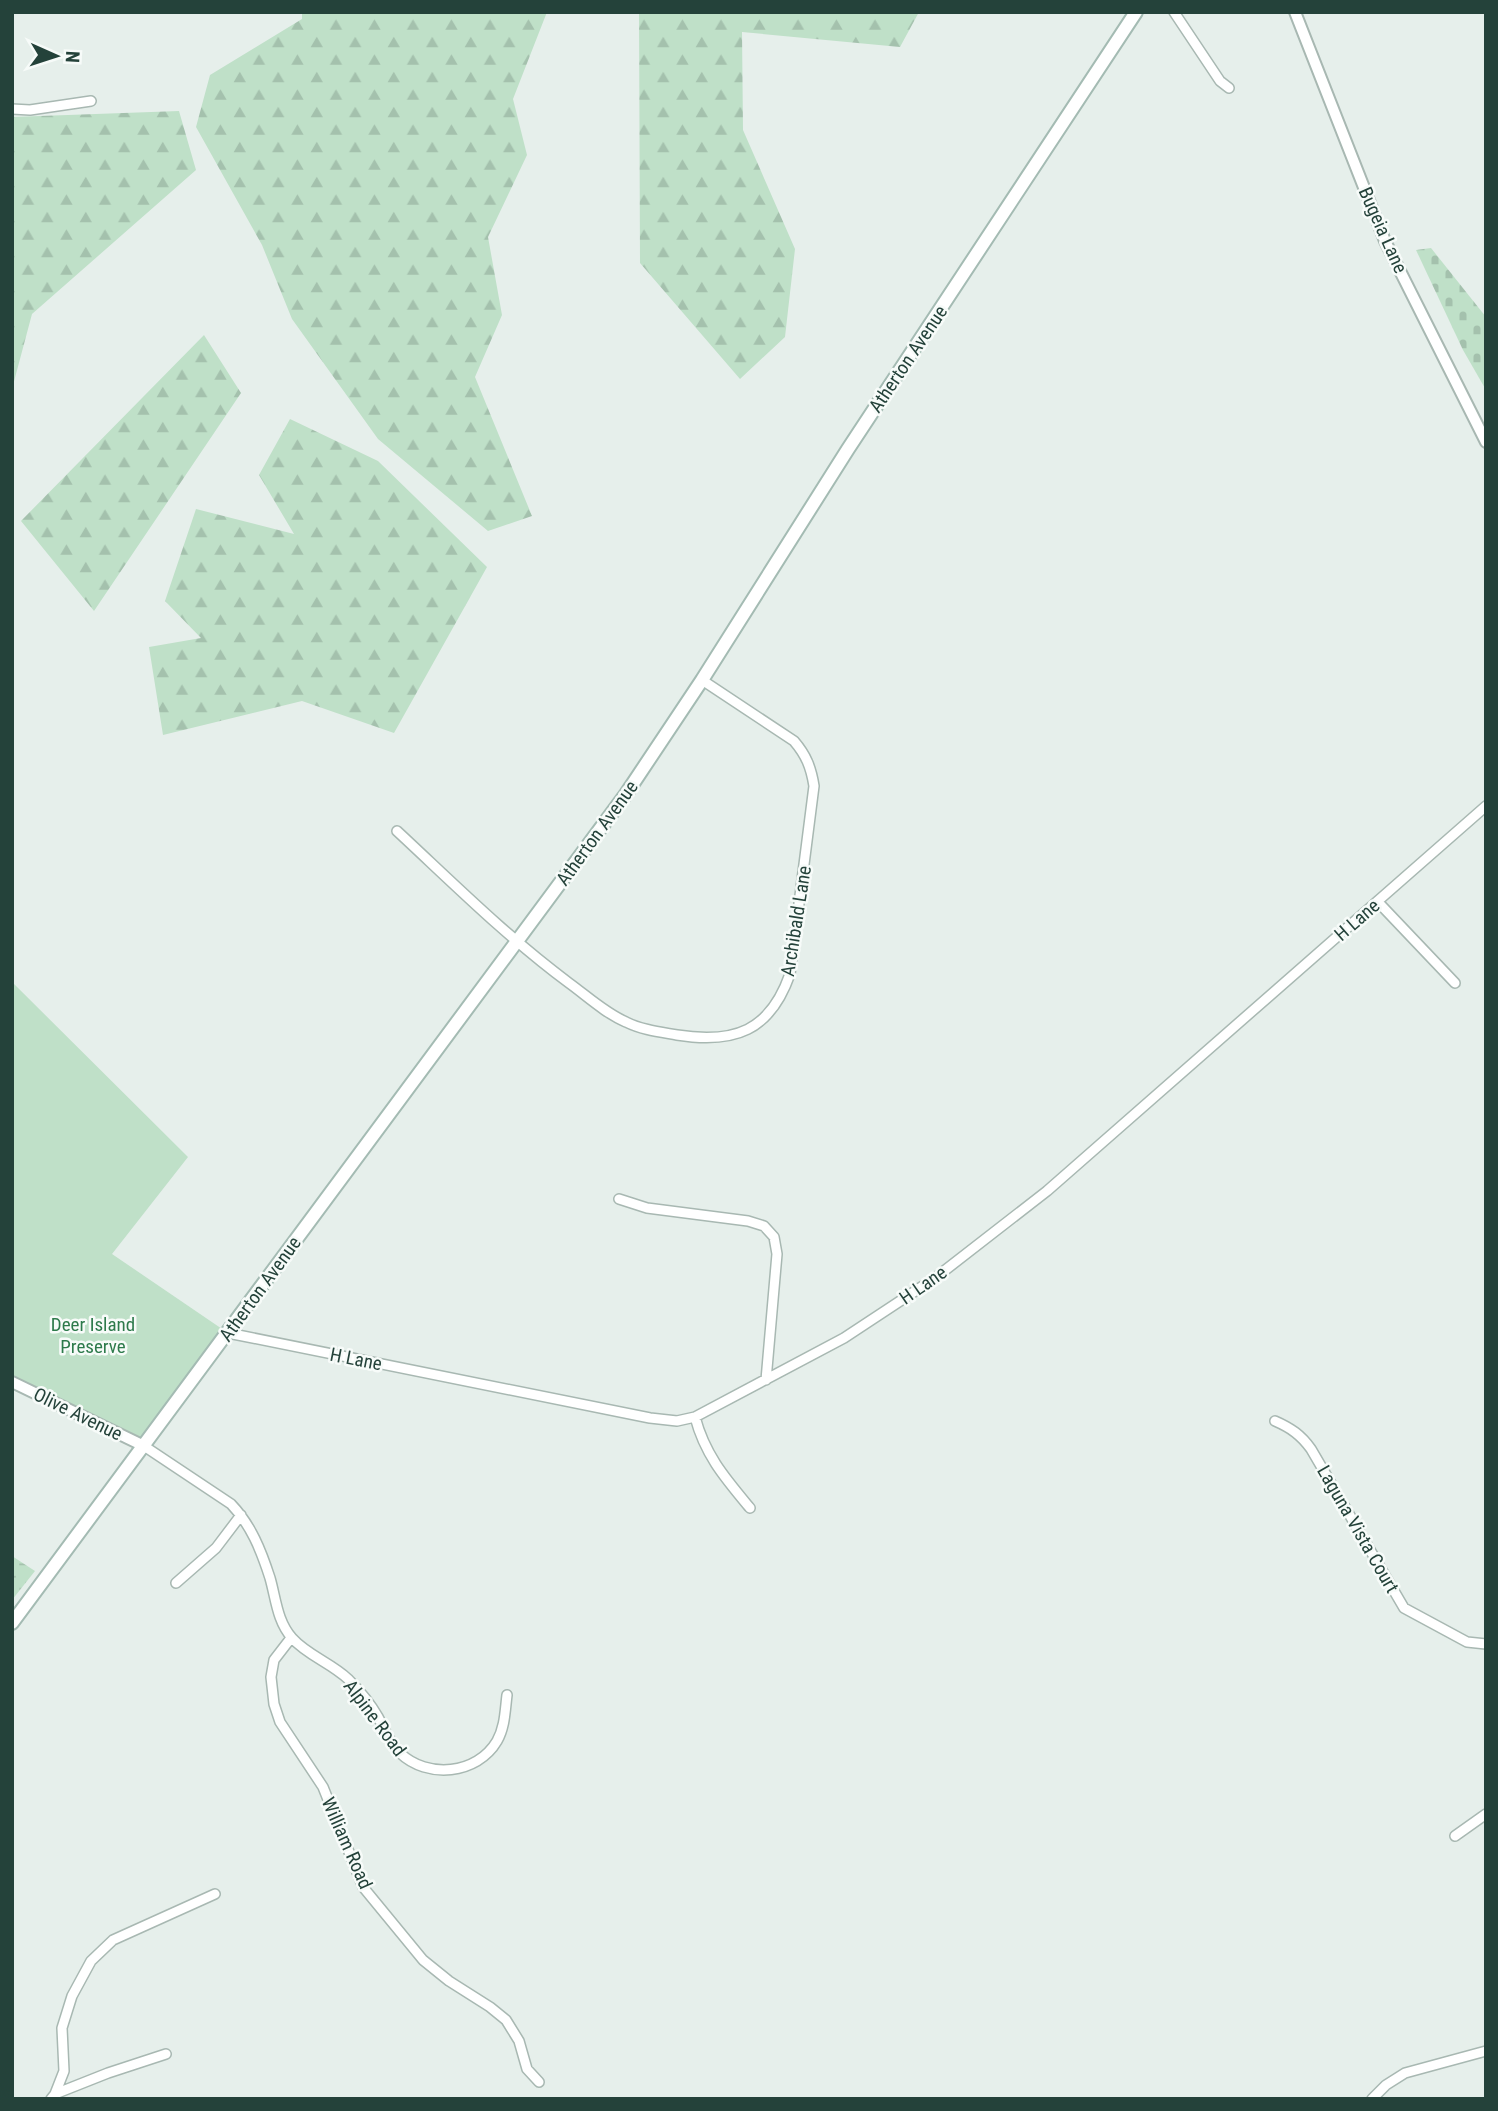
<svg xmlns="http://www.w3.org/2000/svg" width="1498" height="2111" font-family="'Roboto Condensed',sans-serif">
<defs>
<pattern id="forest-firs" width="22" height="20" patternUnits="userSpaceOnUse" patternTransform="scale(1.75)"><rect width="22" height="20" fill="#bfe0c8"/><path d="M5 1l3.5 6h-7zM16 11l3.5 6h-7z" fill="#a4c1ad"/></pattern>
<pattern id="wetland-marsh" width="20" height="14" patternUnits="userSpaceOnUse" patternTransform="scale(1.75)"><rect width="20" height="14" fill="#bfe0c8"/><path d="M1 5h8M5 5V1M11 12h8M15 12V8" fill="none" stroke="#a4c1ad"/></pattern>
<pattern id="cemetery-stones" width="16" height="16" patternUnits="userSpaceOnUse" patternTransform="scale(1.75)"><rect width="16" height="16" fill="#bfe0c8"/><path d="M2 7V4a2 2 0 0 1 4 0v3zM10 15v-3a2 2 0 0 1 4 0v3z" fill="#a4c1ad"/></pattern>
</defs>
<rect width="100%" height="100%" fill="#e6efeb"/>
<path fill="url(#forest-firs)" d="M302 12H547L513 99 527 155 488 237 502 315 475 377 532 516 488 531 378 439 292 319 262 245 196 127 210 75 302 19Z
M639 12H919L900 47 742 32 743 130 795 249 785 337 740 379 640 263Z
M179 111 196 170 32 314 12 389V117Z
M204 335 241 393 94 611 21 521Z
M290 419 378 461 487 567 394 733 302 701 163 735 149 647 201 638 165 601 196 509 294 534 259 475Z"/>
<path fill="url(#wetland-marsh)" d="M12 1556 35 1571 12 1600Z"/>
<path fill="url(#cemetery-stones)" d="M1431 248 1486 317V390L1463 350 1416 250Z"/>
<path fill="#bfe0c8" d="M12 982 188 1157 112 1254 228 1333 144 1446 12 1382Z"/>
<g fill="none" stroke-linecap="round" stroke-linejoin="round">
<defs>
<path id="minor" d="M1174 12 1220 81 1229 88
M12 109 30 110 91 101
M397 831C453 883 507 937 569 983 587 996 605 1013 626 1022 642 1030 660 1032 677 1035 735 1044 770 1031 790 974L814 786C811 767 806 755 794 741L702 680
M1378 902 1455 983
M619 1199 647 1208 748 1221 764 1226 774 1237 777 1254 766 1380
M228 1333 650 1418 677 1421 695 1417 844 1338 935 1278 1047 1191 1486 806
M695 1417C705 1455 725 1478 750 1508
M1275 1421C1291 1428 1301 1435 1311 1449L1404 1608 1467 1642 1486 1644
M144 1446 231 1504C251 1525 261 1550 270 1578 276 1599 277 1621 292 1638 307 1655 331 1663 348 1679 359 1690 370 1703 378 1717 384 1728 390 1744 400 1753 427 1779 477 1775 497 1741 505 1727 505 1711 507 1695
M176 1583 216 1548 241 1515
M291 1638 274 1660 271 1677 274 1704 280 1722 323 1787 363 1887 423 1960 449 1981 490 2007 506 2020 519 2041 527 2069 539 2082
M1455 1836 1486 1814
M55 2094 108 2073 166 2054
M51 2099 55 2094 64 2071 62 2028 72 1996 91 1961 113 1940 215 1894
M1372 2099 1386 2085 1405 2073 1486 2051"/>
<path id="tertiary" d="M1295 12 1385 241 1486 442
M12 1382 144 1446"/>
<path id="secondary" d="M12 1623 626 794 702 680 848 449 1136 12"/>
</defs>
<use href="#minor" stroke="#a8b8b2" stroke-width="12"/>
<use href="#tertiary" stroke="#a8b8b2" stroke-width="14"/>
<use href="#secondary" stroke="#a4bbb3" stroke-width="16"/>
<use href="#minor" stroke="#fff" stroke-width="9"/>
<use href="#tertiary" stroke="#fff" stroke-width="10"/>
<use href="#secondary" stroke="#fff" stroke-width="12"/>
</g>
<g text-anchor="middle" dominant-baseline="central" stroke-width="5" stroke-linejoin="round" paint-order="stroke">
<g font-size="19" fill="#24423a" stroke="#f7fbf9">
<text transform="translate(1383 230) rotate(66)">Bugeia Lane</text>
<text transform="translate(908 359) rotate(-56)">Atherton Avenue</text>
<text transform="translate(597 833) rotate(-54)">Atherton Avenue</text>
<text transform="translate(1357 920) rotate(-41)">H Lane</text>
<text transform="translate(796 921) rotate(-81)">Archibald Lane</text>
<text transform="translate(923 1285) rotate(-35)">H Lane</text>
<text transform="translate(260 1289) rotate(-54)">Atherton Avenue</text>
<text transform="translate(356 1359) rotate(11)">H Lane</text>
<text transform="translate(78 1414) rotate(26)">Olive Avenue</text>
<text transform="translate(1358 1529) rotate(60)">Laguna Vista Court</text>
<text transform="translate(375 1718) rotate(53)">Alpine Road</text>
<text transform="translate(347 1843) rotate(66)">William Road</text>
</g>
<g font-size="19" fill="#2d7a4b" stroke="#f7fbf9">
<text x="93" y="1324">Deer Island<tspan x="93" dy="22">Preserve</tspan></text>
</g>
</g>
<rect width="1498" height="2111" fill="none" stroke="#24423a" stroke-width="28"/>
<g transform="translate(56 56) rotate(93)" stroke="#f7fbf9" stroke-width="5" paint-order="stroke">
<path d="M0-5L12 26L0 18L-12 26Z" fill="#24423a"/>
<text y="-10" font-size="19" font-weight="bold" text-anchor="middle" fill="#24423a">N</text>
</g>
</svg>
